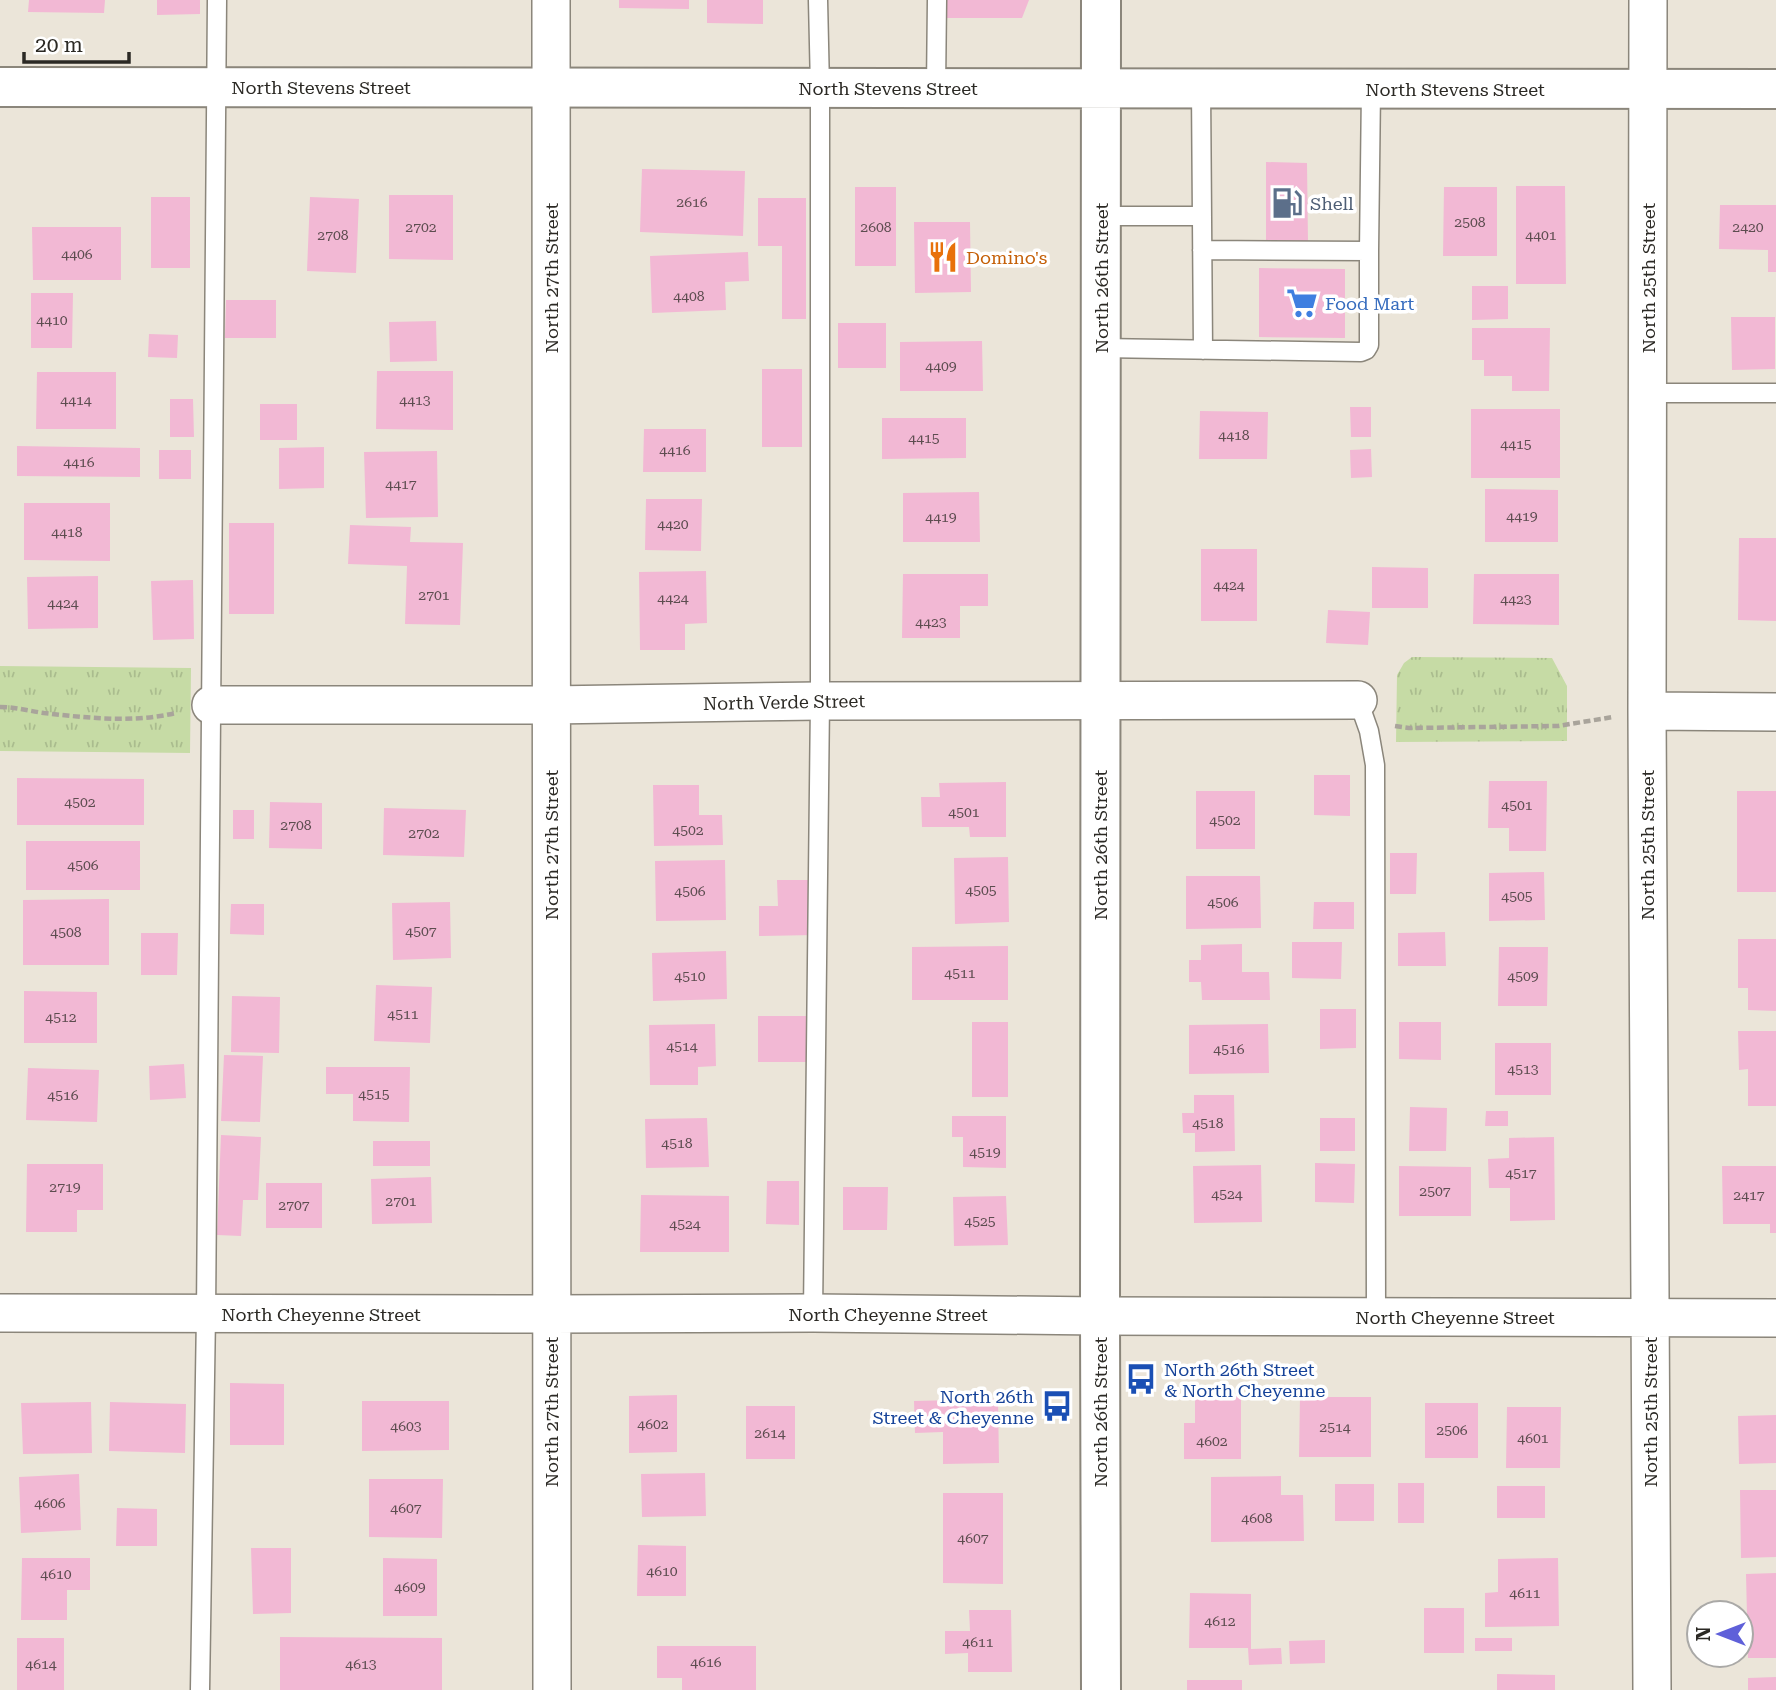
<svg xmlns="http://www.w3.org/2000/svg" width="1776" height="1690" font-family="'Roboto Serif',serif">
<defs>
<pattern id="grass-tufts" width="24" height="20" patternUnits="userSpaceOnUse" patternTransform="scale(1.75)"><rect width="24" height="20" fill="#c6dba5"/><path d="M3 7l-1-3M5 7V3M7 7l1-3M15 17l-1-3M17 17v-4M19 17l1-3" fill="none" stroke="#aabc8e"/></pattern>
</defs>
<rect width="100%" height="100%" fill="#ebe5d9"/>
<path fill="url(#grass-tufts)" d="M1412 657 1552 658 1567 686V741L1396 742 1397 675 1404 663Z
M0 666 191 668 190 753 0 751Z"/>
<path fill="#f2b8d4" d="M29 0H105L104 13 28 12Z
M157 0H200V14L157 15Z
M619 0H689V9L619 8Z
M707 0H763V24L707 23Z
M945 0H1029L1022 18H940Z
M1266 162 1307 163 1308 243H1266Z
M642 169 745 171 743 236 640 232Z
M1516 186H1565L1566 284H1516Z
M855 187H896V266H855Z
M1444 187H1497V256H1443Z
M389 195H453V260L389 259Z
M151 197H190V268H151Z
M310 197 359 199 356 273 307 271Z
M758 198H806V319H782V246H758Z
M1720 205H1776V272H1768V250L1719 249Z
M914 222H970L971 292 915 293Z
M32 227H121V280H33Z
M748 252 749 281 725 282 726 310 652 313 650 256Z
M1259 268 1345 269V338L1259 337Z
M1472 286H1508V319L1472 320Z
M31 293H73L72 348H31Z
M226 300H276V338H225Z
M1731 317H1775V369L1732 370Z
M436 321 437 361 390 362 389 322Z
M838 323H886V368H838Z
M1472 328H1550L1549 391H1512V376H1484V360H1472Z
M149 334 178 335 177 358 148 357Z
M982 341 983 391H900V342Z
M762 369H802V447H762Z
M377 371H453V430L376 429Z
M37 372H116V429H36Z
M170 399H193L194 437H170Z
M260 404H297V440H260Z
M1350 407H1371V437H1351Z
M1471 409H1560V478H1471Z
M1200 411 1268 412 1267 459H1199Z
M882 418H966V458L882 459Z
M644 429H706V472H643Z
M17 446 140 448V477L17 476Z
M324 447V488L279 489V448Z
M1371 449 1372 477 1351 478 1350 450Z
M159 450H191V479H159Z
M437 451 438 517 366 518 364 452Z
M1485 489 1558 490V542H1485Z
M979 492 980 542H903V493Z
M646 499H702L701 551 645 550Z
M24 503H110V561L24 560Z
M229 523H274V614H229Z
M350 525 411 527 410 542 463 543 460 625 405 624 407 566 348 564Z
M1739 538H1776V621L1738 620Z
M1201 549H1257V621H1201Z
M1372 567 1428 568V608H1372Z
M706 571 707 623 685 624V650H640L639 572Z
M903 574H988V606H960V638H902Z
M1474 574H1559V625L1473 624Z
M98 576V628L28 629 27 577Z
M193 580 194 639 153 640 151 581Z
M1328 610 1370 612 1368 645 1326 643Z
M1314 775H1350V816L1314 815Z
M17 778 144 779V825H17Z
M1489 781H1547L1546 851H1509V828H1488Z
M1006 782V837H970L969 827H922L921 797H940L939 783Z
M653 785H699V815H722L723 845 654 846Z
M1196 791H1255V849H1196Z
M1737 791H1776V892H1737Z
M270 802 322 803V849L269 848Z
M384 808 466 810 464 857 383 855Z
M233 810H254V839H233Z
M26 841H140V890H26Z
M1390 853H1417L1416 894H1390Z
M1008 857 1009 922 955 924 954 858Z
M725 860 726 920 656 921 655 861Z
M1544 872 1545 920 1489 921V873Z
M1186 876H1260L1261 928 1186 929Z
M777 880H813L814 935 759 936V906H778Z
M109 899V965H23V900Z
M450 902 451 958 393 960 392 903Z
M1314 902H1354V929H1313Z
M231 904H264V935L230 934Z
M1445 932 1446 966H1398V933Z
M141 933H178L177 975H141Z
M1738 939H1776V1011L1748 1010V988H1738Z
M1292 942H1342L1341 979 1292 978Z
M1242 944V972H1269L1270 1000H1202L1201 982H1189V960H1201V945Z
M1008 946V1000H912V947Z
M1499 947H1548L1547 1006H1498Z
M726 951 727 999 653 1001 652 953Z
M376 985 432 987 430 1043 374 1041Z
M24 991 97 992V1043H24Z
M232 996 280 997 279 1053 231 1052Z
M1320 1009H1356V1048L1320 1049Z
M758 1016H806V1062H758Z
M972 1022H1008V1097H972Z
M1399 1022H1441V1060L1399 1059Z
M715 1024 716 1066 698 1067V1085H650L649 1025Z
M1268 1024 1269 1073 1189 1074V1025Z
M1738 1031H1776V1106H1748V1069L1739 1070Z
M1495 1043H1551V1095H1495Z
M224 1055 263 1056 260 1122 221 1121Z
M184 1064 186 1098 150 1100 149 1066Z
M326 1067H410L409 1122 353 1121V1094H326Z
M28 1068 99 1070 97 1122 26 1120Z
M1194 1095H1234L1235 1151 1195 1152V1133H1183L1182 1113H1194Z
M1410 1107 1447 1108 1446 1151H1409Z
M1486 1111H1508V1126H1485Z
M952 1116H1006V1168L963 1167V1137H952Z
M707 1118 709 1167 646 1168 645 1119Z
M1320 1118H1355V1151H1320Z
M221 1135 261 1137 258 1200H243L241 1236 217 1235Z
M1554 1137 1555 1220 1510 1221V1188H1489L1488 1159 1509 1158V1138Z
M373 1141H430V1166H373Z
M1315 1163 1355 1164 1354 1203 1315 1202Z
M27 1164H103V1210H77V1232H26Z
M1261 1165 1262 1222 1194 1223 1193 1166Z
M1399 1166 1471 1167V1216H1399Z
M1722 1166H1776V1233H1770V1224H1723Z
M431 1177 432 1223 372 1224 371 1179Z
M767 1181H799V1225L766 1224Z
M266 1183H322V1228H266Z
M843 1187H888L887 1230H843Z
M641 1195 729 1196V1252H640Z
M1006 1196 1008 1245 954 1246 953 1197Z
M230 1383 284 1384V1445H230Z
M677 1395V1452L629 1453V1396Z
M1195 1396H1241V1459H1184V1423H1195Z
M1300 1397H1371V1457H1299Z
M998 1399 999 1463 943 1464V1432L915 1433 914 1401Z
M362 1401H449V1450L362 1451Z
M91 1402 92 1453 23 1454 21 1403Z
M110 1402 186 1404 185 1453 109 1451Z
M1425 1403H1478V1458H1425Z
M746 1406H795V1459H746Z
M1507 1407H1561L1560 1468H1506Z
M1776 1415V1463L1739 1464 1738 1416Z
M705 1473 706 1516 642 1517 641 1474Z
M79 1474 81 1530 21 1533 19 1477Z
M1281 1476V1495H1303L1304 1541 1211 1542V1477Z
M369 1479H443L442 1538 369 1537Z
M1398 1483H1424V1523H1398Z
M1335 1484H1374V1521H1335Z
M1497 1486H1545V1518H1497Z
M1740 1490H1776V1557L1741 1558Z
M943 1493H1003V1584L943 1583Z
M117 1508 157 1509V1546H116Z
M638 1545 686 1546V1596H637Z
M251 1548H291V1613L253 1614Z
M22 1558H90V1590H67V1620H21Z
M383 1558 437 1559V1616H383Z
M1558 1558 1559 1626 1485 1627V1593L1498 1592V1559Z
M1776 1573V1658H1748L1746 1574Z
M1190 1593 1251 1594V1649L1281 1648 1282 1664 1249 1665 1248 1648H1189Z
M1424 1608H1464V1653H1424Z
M969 1610H1011L1012 1672H968V1653L945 1654V1631H970Z
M280 1637 442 1638V1690H280Z
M17 1638H64V1690H17Z
M1475 1638H1512V1651H1475Z
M1325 1640V1663L1290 1664 1289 1641Z
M657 1646H756V1690H682V1678H657Z
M1497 1674 1555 1675V1690H1497Z
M1776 1677V1690H1748V1678Z
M1187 1680H1242V1690H1187Z"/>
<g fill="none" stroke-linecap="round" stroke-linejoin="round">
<defs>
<path id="service" d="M936 88 937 0
M1201 88 1203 350
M1101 216H1202
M1202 250 1369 251 1371 89
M1101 348 1361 352 1366 350 1369 345V251
M1648 393H1776
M1358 700 1369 731 1375 765 1376 1317
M813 1313 820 701V88L818 0
M200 1690 206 1314 217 0"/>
<path id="minor" d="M551 0 552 1690
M1648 0 1647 711 1652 1690
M211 705H550L820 701 1358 700
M1647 711 1776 712
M0 1313 551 1314 813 1313 1100 1316 1776 1318"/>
<path id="tertiary" d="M1101 0 1100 1316 1101 1690
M0 87 1776 89"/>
</defs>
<use href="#service" stroke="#8b867b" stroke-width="21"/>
<use href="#minor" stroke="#8b867b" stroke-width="40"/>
<use href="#tertiary" stroke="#8b867b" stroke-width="42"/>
<path stroke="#a9a49b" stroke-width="4.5" stroke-dasharray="7 3.5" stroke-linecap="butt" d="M0 707C15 707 29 711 44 713 88 718 132 723 176 713
M1395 726 1409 728 1558 726 1613 717"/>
<use href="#service" stroke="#fff" stroke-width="18"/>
<use href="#minor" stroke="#fff" stroke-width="37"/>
<use href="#tertiary" stroke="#fff" stroke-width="38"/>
</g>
<defs>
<symbol id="fuel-bare" viewBox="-9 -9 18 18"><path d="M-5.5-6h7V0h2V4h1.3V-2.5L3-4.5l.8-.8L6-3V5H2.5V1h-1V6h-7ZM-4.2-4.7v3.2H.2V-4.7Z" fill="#5c6f8a" stroke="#fff" stroke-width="2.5" paint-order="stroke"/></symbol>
<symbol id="restaurant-bare" viewBox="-9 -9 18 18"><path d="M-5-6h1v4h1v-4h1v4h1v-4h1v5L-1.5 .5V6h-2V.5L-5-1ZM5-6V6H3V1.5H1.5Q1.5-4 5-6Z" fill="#e8710a" stroke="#fff" stroke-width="2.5" paint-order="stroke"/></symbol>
<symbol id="supermarket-bare" viewBox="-9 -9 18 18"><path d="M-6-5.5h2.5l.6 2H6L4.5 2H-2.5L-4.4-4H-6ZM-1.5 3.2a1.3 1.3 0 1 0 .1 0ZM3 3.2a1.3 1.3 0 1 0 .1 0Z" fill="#3f7fe0" stroke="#fff" stroke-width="2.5" paint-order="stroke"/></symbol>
<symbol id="bus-bare" viewBox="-9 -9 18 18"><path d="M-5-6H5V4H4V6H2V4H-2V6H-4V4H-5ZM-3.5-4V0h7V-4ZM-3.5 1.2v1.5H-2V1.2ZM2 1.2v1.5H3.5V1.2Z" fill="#1a4fb4" stroke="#fff" stroke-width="2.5" paint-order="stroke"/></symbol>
</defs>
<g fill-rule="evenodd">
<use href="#fuel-bare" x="1265" y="181" width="44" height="44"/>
<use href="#restaurant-bare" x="921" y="235" width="44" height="44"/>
<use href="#supermarket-bare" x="1280" y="281" width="44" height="44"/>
<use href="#bus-bare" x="1119" y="1357" width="44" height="44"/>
<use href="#bus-bare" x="1035" y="1384" width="44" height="44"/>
</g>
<g text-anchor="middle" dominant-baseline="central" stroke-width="7" stroke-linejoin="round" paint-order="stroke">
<g font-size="14" fill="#5d4d50">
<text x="692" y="202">2616</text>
<text x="1470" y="222">2508</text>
<text x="421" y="227">2702</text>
<text x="876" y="227">2608</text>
<text x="1748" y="227">2420</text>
<text x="333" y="235">2708</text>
<text x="1541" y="235">4401</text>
<text x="77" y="254">4406</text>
<text x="689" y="296">4408</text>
<text x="52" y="320">4410</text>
<text x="941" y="366">4409</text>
<text x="76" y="400">4414</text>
<text x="415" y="400">4413</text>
<text x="1234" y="435">4418</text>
<text x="924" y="438">4415</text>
<text x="1516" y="444">4415</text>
<text x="675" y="450">4416</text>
<text x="79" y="462">4416</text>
<text x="401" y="484">4417</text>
<text x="1522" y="516">4419</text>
<text x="941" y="517">4419</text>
<text x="673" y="524">4420</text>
<text x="67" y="532">4418</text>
<text x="1229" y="585">4424</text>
<text x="434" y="595">2701</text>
<text x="673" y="598">4424</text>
<text x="1516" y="599">4423</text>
<text x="63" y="603">4424</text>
<text x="931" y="622">4423</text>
<text x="80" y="802">4502</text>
<text x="1517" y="805">4501</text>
<text x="964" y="812">4501</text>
<text x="1225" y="820">4502</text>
<text x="296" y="825">2708</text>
<text x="688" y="830">4502</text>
<text x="424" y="833">2702</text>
<text x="83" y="865">4506</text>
<text x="981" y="890">4505</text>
<text x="690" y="891">4506</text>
<text x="1517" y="896">4505</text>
<text x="1223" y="902">4506</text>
<text x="421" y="931">4507</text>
<text x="66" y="932">4508</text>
<text x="960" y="973">4511</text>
<text x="690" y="976">4510</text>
<text x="1523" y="976">4509</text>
<text x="403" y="1014">4511</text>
<text x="61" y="1017">4512</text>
<text x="682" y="1046">4514</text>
<text x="1229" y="1049">4516</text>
<text x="1523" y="1069">4513</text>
<text x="374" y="1094">4515</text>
<text x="63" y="1095">4516</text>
<text x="1208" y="1123">4518</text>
<text x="677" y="1143">4518</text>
<text x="985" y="1152">4519</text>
<text x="1521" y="1173">4517</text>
<text x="65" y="1187">2719</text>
<text x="1435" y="1191">2507</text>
<text x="1227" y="1194">4524</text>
<text x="1749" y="1195">2417</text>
<text x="401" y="1201">2701</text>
<text x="294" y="1205">2707</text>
<text x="980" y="1221">4525</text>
<text x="685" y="1224">4524</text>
<text x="653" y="1424">4602</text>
<text x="406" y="1426">4603</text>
<text x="1335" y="1427">2514</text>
<text x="1452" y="1430">2506</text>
<text x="770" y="1433">2614</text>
<text x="1533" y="1438">4601</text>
<text x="1212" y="1441">4602</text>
<text x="50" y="1503">4606</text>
<text x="406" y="1508">4607</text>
<text x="1257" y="1518">4608</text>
<text x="973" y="1538">4607</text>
<text x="662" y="1571">4610</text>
<text x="56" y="1574">4610</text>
<text x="410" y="1587">4609</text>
<text x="1525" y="1593">4611</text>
<text x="1220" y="1621">4612</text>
<text x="978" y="1642">4611</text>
<text x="706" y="1662">4616</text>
<text x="41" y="1664">4614</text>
<text x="361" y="1664">4613</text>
</g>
<g font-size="18" fill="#2b2924" stroke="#fff">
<text x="321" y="87">North Stevens Street</text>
<text x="888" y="88">North Stevens Street</text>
<text x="1455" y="89">North Stevens Street</text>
<text transform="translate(551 278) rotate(-90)">North 27th Street</text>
<text transform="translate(1101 278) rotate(-90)">North 26th Street</text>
<text transform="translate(1648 278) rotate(-90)">North 25th Street</text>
<text transform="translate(784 702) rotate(-1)">North Verde Street</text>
<text transform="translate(551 845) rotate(-90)">North 27th Street</text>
<text transform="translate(1100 845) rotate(-90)">North 26th Street</text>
<text transform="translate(1647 845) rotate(-90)">North 25th Street</text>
<text x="321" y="1314">North Cheyenne Street</text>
<text x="888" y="1314">North Cheyenne Street</text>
<text x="1455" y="1317">North Cheyenne Street</text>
<text transform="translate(551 1412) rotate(-90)">North 27th Street</text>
<text transform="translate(1100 1412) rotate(-90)">North 26th Street</text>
<text transform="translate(1650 1412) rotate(-90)">North 25th Street</text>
</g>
<g font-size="18" fill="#4e5e75" stroke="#fff" text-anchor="start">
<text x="1310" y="203">Shell</text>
</g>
<g font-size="18" fill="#c56008" stroke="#fff" text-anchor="start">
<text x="966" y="257">Domino's</text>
</g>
<g font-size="18" fill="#366cbe" stroke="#fff" text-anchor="start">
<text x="1325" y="303">Food Mart</text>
</g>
<g font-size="18" fill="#164399" stroke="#fff" text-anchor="start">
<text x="1164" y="1369">North 26th Street<tspan x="1164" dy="21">&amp; North Cheyenne</tspan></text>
<text x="1034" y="1396" text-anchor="end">North 26th<tspan x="1034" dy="21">Street &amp; Cheyenne</tspan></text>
</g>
</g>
<g transform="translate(1720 1634) rotate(270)"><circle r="33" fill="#ffffff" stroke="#aaa9a7" stroke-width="2"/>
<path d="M0-5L12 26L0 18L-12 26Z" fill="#5f60d9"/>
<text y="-10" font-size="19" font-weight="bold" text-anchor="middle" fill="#2b2924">N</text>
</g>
<path d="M24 52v10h105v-10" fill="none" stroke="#2b2924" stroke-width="3.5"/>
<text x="35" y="52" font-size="21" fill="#2b2924" stroke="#ffffff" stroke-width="5" paint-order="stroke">20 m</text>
</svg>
